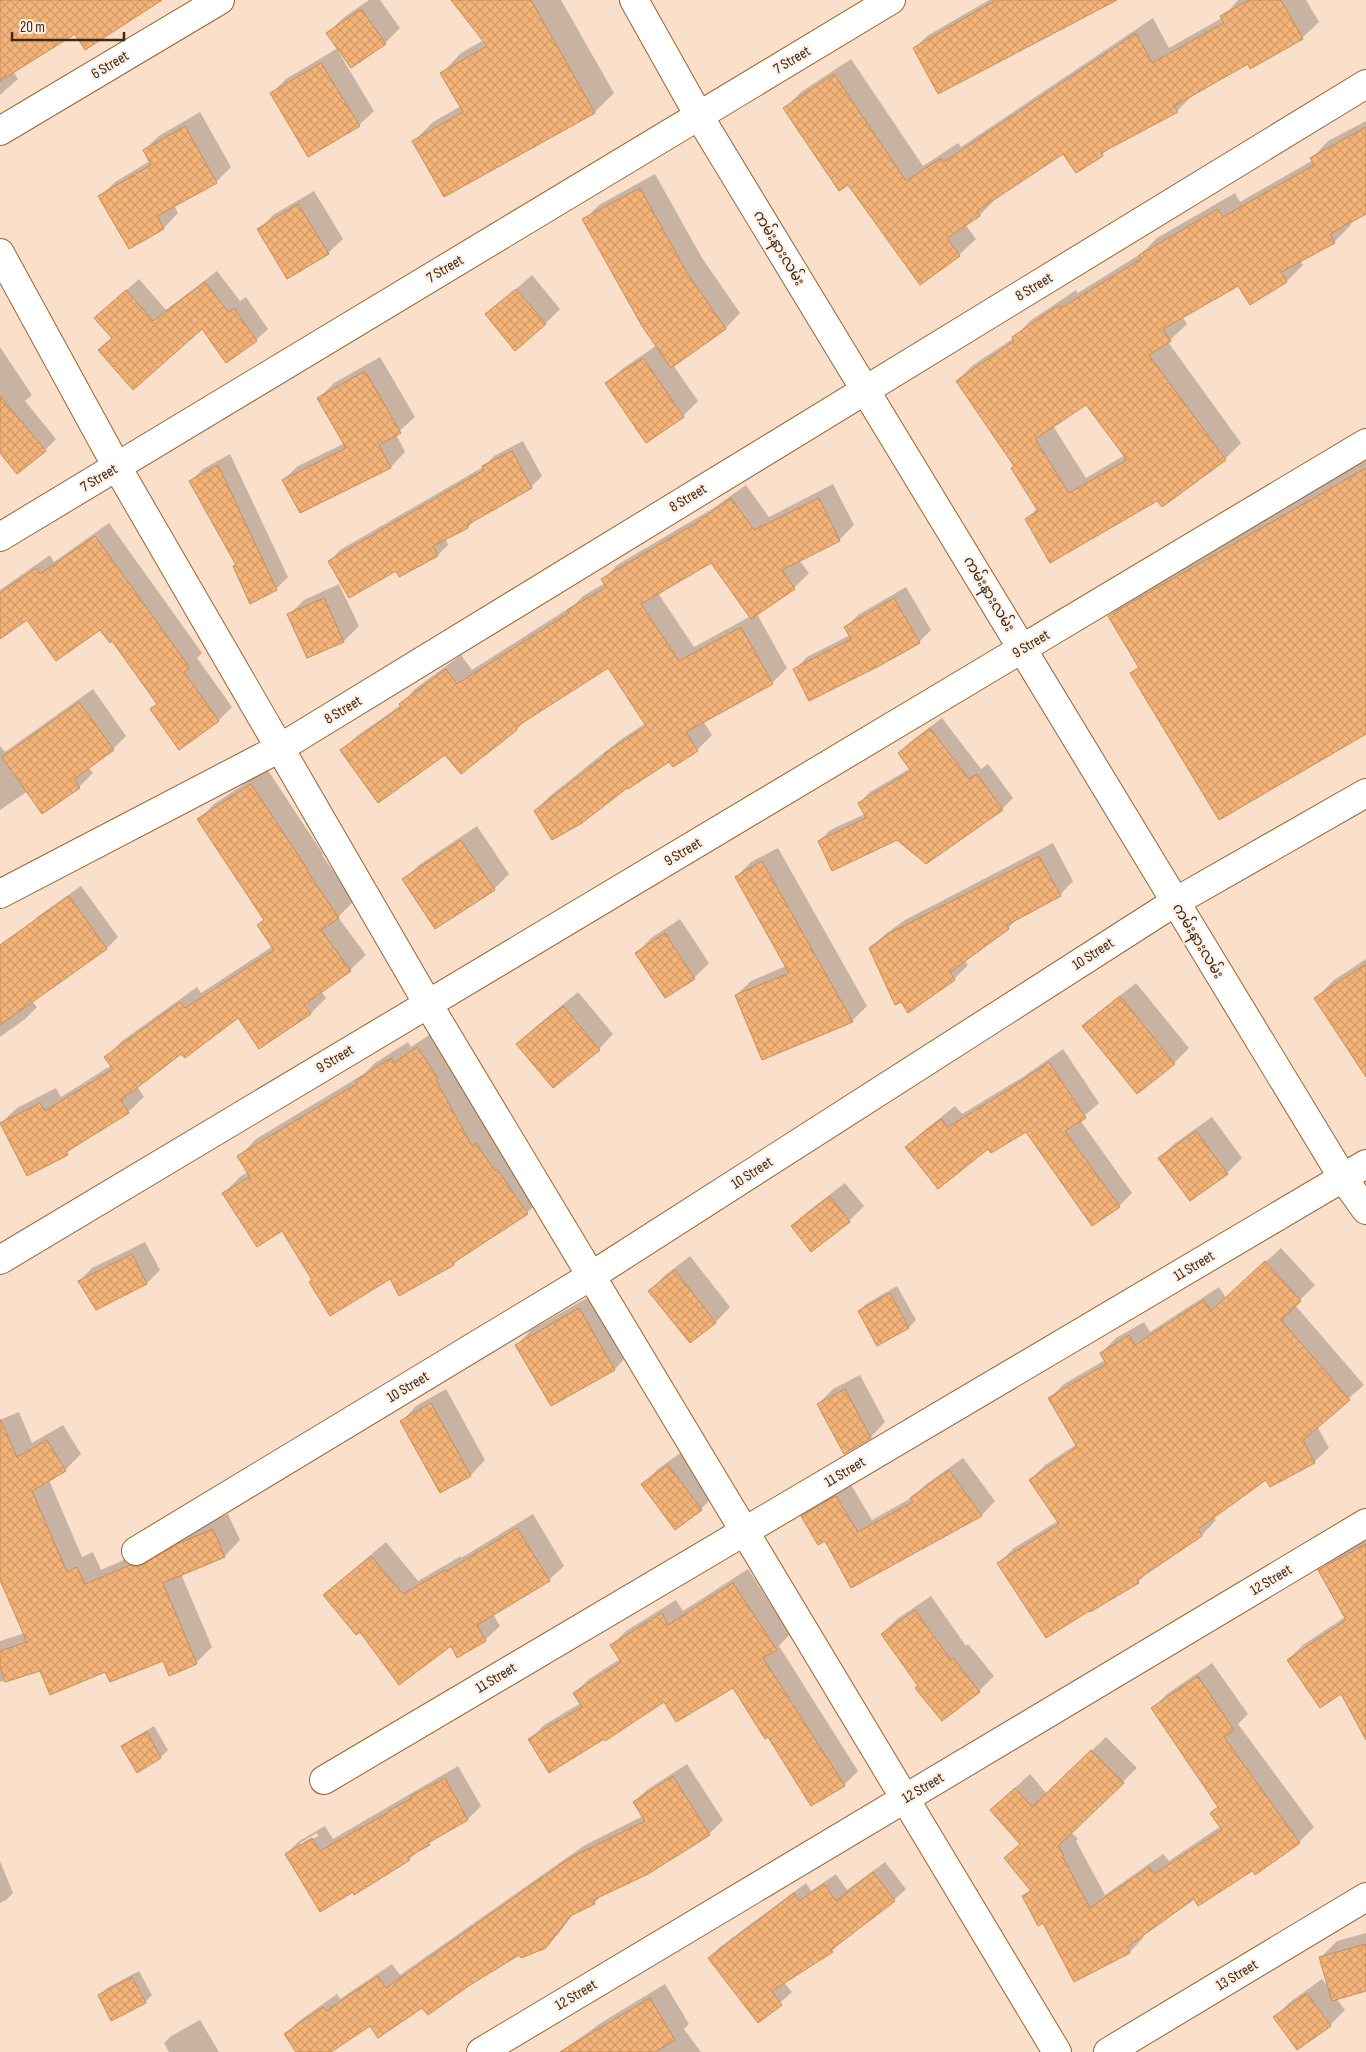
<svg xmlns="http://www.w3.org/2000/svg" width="1366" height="2052" font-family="'Sofia Sans Condensed','Noto Sans Myanmar',sans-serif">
<defs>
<pattern id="building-cross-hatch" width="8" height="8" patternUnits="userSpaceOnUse" patternTransform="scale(1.25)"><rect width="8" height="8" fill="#f4b378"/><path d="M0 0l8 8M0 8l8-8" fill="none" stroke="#d29a67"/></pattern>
</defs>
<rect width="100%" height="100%" fill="#fae0cb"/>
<path fill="#0003" fill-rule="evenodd" d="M0 0H152L75 32 13 71 18 79 0 95Z
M369 0H380L400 28 385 43 338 51 374 111 359 125 272 93 286 79 338 48 328 33 343 18Z
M452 0H561L614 93 595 112 445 195 413 142 433 122 461 106 442 73 461 53 484 40Z
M989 0H1114L915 48 927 36Z
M1238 0H1306L1319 22 1302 38 1251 67 1248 63 1193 95 1177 111 1112 145 1102 155 1064 152 996 198 980 215 965 224 976 239 959 255 848 183 785 108 801 92 851 59 923 166 958 143 961 147 1153 18 1169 48 1222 18Z
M200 112 231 167 216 182 174 205 178 213 164 228 129 247 100 197 115 182 150 161 144 150 159 136Z
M1366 121V213L1349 222 1351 225 1334 242 1300 260 1303 265 1287 281 1250 303 1238 285 1182 316 1187 324 1168 342 1241 443 1225 459 1158 500 1026 519 1038 508 1015 465 957 381 973 365 1014 338 1030 321 1076 290 1078 293 1142 253 1157 238 1235 193 1240 202 1313 160 1312 158 1328 141ZM1086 403 1125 455 1086 478 1053 426Z
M655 174 702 258 740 313 726 328 673 365 698 401 683 416 607 383 622 369 657 345 584 220 599 205Z
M314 191 343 239 328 253 259 230 273 215Z
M217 271 240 301 246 297 268 329 256 340 203 328 99 350 113 337 108 306 139 279 166 310Z
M532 275 560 309 545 324 487 315Z
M0 347 32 395 25 401 56 439 45 450 0 451Z
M380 357 415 417 396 434 405 452 391 467 301 511 283 480 298 466 345 443 319 398 334 383Z
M523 441 542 476 531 487 476 518 468 527 445 538 448 545 438 555 396 570 330 561 340 550 483 467 494 456Z
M230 454 288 577 276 589 237 564 191 481 203 469Z
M1366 457V732L1132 673 1139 666 1110 616 1137 589Z
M833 484 854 525 839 540 799 560 809 573 794 588 757 614 787 668 772 683 703 721 712 735 697 750 673 765 670 760 627 786 535 811 550 796 620 740 646 723 609 667 528 717 517 729 445 753 342 750 357 736 401 705 415 689 461 655 472 670 574 605 583 596 605 583 603 580 617 565 712 509 746 485 769 517ZM712 562 751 616 694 647 658 593Z
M109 523 202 653 197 658 232 707 219 720 151 710 158 703 112 640 101 629 28 618 0 637V590L50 555 54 562Z
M339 584 359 626 344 641 308 657 289 615 304 600Z
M906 587 931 630 919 642 794 670 807 657 850 635 846 627 858 615Z
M93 689 126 736 113 749 88 767 93 773 79 787 43 812 28 791 0 810V746L5 752Z
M942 718 981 769 988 764 1013 798 1002 809 898 839 819 841 830 830 865 814 859 803 870 792 911 768 899 753 910 742Z
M267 769 323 854 322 855 354 901 338 917 366 955 350 970 321 991 326 998 310 1014 239 1016 181 1052 137 1086 144 1097 128 1112 76 1144 67 1153 1 1123 17 1108 56 1088 61 1097 112 1065 106 1057 122 1041 197 987 201 993 273 946 265 919 199 820 214 804Z
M477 826 509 874 494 889 404 880 419 865Z
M1053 843 1073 881 1060 895 1019 917 1008 928 964 960 968 965 954 979 909 1011 870 949 884 935 905 920Z
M778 848 867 1006 852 1021 736 995 751 981 786 966 736 877 751 862Z
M81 886 118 937 106 949 32 1001 37 1007 25 1019 0 1037V958L37 917Z
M680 919 709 963 694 978 665 997 637 953 651 938Z
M1366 959V1075L1316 998 1334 980Z
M1136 983 1189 1048 1174 1063 1137 1093 1084 1026 1099 1012Z
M578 992 613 1034 599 1049 518 1044 533 1029Z
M435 1031 544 1196 527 1213 461 1256 454 1264 390 1277 314 1279 283 1229 224 1193 241 1176 248 1172 239 1157 256 1139 364 1074 375 1063 408 1042 411 1047Z
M1063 1049 1099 1103 1080 1120 1132 1193 1119 1206 1026 1131 989 1147H906L920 1134 955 1106 962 1114 1023 1077Z
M1212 1117 1242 1158 1227 1173 1190 1200 1160 1158 1174 1144Z
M845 1183 864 1206 849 1221 792 1226 807 1212Z
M145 1242 160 1270 147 1283 96 1308 79 1281 92 1268Z
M1281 1248 1315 1285 1295 1305 1364 1385 1317 1426 1329 1448 1314 1462 1266 1478 1213 1516 1216 1520 1202 1535 1151 1569 1138 1582 999 1563 1014 1548 1058 1521 1030 1480 1045 1465 1077 1444 1050 1398 1064 1384 1105 1360 1101 1353 1116 1338 1144 1322 1150 1332 1219 1287 1226 1298Z
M690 1256 730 1307 716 1322 690 1342 650 1291 664 1276Z
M897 1286 916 1320 909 1327 878 1345 859 1311 866 1304Z
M594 1294 629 1354 615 1369 552 1405 517 1345 531 1330Z
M860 1375 885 1422 871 1437 818 1404 833 1389Z
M446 1389 485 1460 471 1475 441 1492 402 1421 416 1406Z
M19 1412 32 1443 63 1425 81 1454 65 1470 49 1480 82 1557 93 1552 101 1570 228 1514 240 1540 225 1556 181 1574 212 1647 196 1663 164 1659 106 1670H40L0 1682V1641L25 1633 0 1577V1420Z
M683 1451 716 1494 701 1509 643 1484 658 1469Z
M963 1458 995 1501 982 1515 852 1586 826 1539 803 1516 816 1503 850 1483 872 1520 913 1497 925 1485Z
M533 1514 564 1566 549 1580 493 1614 500 1626 485 1640 451 1644 360 1630 325 1595 340 1581 386 1542 418 1581 461 1556V1558Z
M1366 1538V1738L1341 1693 1288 1660 1303 1645 1345 1617 1320 1570 1334 1556Z
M748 1569 790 1634 779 1646 858 1771 844 1785 812 1805 768 1736 733 1686 664 1700 604 1738 530 1739 544 1725 581 1703 575 1693 589 1679 620 1659 612 1645 626 1631 676 1600 683 1611Z
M931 1596 966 1646 968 1644 994 1676 979 1691 919 1686 882 1634 897 1619Z
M1212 1663 1248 1714 1238 1724 1314 1827 1299 1842 1255 1873 1252 1869 1194 1898 1142 1935 1144 1937 1130 1952 1075 1980 1043 1921 1023 1897 1031 1889 1006 1858 1021 1843 991 1810 1030 1774 1047 1794 1106 1737 1137 1768 1071 1832 1078 1839 1076 1841 1105 1895 1163 1854 1169 1861 1221 1826 1212 1813 1219 1806 1153 1708 1167 1694Z
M154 1726 168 1750 161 1757 137 1771 123 1747 130 1740Z
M687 1764 723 1820 709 1834 648 1873 602 1895 594 1903 575 1912 559 1933 545 1947 520 1954 423 2006 370 2025 329 2052H298L285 2034 299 2021 337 1994 340 1999 392 1964 400 1975 585 1845 643 1816 634 1802 648 1789Z
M458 1766 481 1806 468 1819 436 1837 409 1859 355 1893 353 1890 286 1854 299 1841 325 1826 333 1839ZM317 1833 318 1836 300 1846V1843Z
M0 1861 13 1893 6 1900 0 1903Z
M885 1862 906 1889 894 1900 843 1939 832 1951 784 1982 792 1992 758 2022 709 1958 720 1947 806 1883 811 1891 836 1874 847 1890Z
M1366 1933V1990L1336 1998 1345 2010 1330 2025 1297 2048 1275 2017 1290 2002 1322 1979 1329 1988 1321 1957 1337 1941Z
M139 1971 152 1995 145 2002 100 1995 107 1988Z
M665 1984 689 2024 684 2029 701 2052H560L604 2021Z
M200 2020 219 2052H169L164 2043 171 2036Z"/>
<path fill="url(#building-cross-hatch)" stroke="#c88d59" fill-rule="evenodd" d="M0 0H162L85 50 75 34 0 81Z
M451 0H531L595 113 444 197 412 141 463 112 440 73 487 46Z
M996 0H1117L938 94 913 48Z
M1249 0H1281L1303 39 1250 69 1248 64 1174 106 1178 112 1101 153 1103 156 1076 173 1063 154 977 211 980 216 947 238 960 256 920 285 848 185 839 191 783 108 834 74 906 181 941 158 944 162 1136 33 1152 63 1224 23 1220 16Z
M361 9 386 44 351 68 326 33Z
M321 63 360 126 308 157 270 93Z
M185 126 217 183 157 216 164 229 129 249 98 196 151 165 143 150Z
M1366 127V214L1330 234 1335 243 1281 272 1287 282 1250 305 1238 286 1163 329 1171 341 1149 355 1226 460 1162 507 1157 501 1050 563 1025 519 1038 511 1011 468 1014 466 956 381 1014 341 1012 337 1059 305 1061 308 1141 259 1139 255 1218 209 1223 217 1314 165 1310 158ZM1086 405 1127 460 1069 493 1035 439Z
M640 188 687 273 726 329 671 368 642 326 582 219Z
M298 204 329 254 287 279 257 229Z
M205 282 228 312 234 308 257 341 226 363 202 329 133 390 98 350 112 338 94 318 126 290 153 321Z
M516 289 546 324 515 351 485 314Z
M643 358 684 417 646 443 605 383Z
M365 371 401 433 379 445 391 468 300 513 282 480 346 448 317 398Z
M0 396 46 451 17 474 0 453Z
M512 451 532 488 467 525 468 528 433 546 438 556 399 577 396 571 349 598 328 561 484 470 482 466Z
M218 465 277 590 250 604 233 566 236 565 189 481Z
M1366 468V734L1219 820 1130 673 1139 668 1108 616Z
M731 498 754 530 819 498 840 541 782 570 795 589 751 619 711 563 641 604 679 661 741 627 773 684 686 732 698 751 673 767 669 762 628 789 627 788 582 823 552 840 534 811 605 756 604 754 646 726 608 668 516 727 517 730 461 774 445 755 378 803 340 750 401 707 399 704 446 669 457 684 569 613 567 610 606 587 601 579 696 523Z
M95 536 190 668 184 672 219 721 179 750 150 709 157 704 112 641 110 643 100 630 56 661 27 620 0 639V593L36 568 40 574Z
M324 598 344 642 307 658 287 614Z
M894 598 920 643 881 665 809 701 793 669 851 639 844 627Z
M79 702 114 750 74 779 80 788 42 814 2 757Z
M930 728 969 779 977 774 1003 810 926 864 897 840 832 871 818 841 866 818 858 803 911 771 898 753Z
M251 784 308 870 307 871 339 918 321 930 351 971 304 1005 311 1014 259 1049 238 1018 185 1058 181 1054 121 1100 129 1113 66 1152 68 1155 27 1176 0 1123 40 1103 45 1111 113 1069 104 1057 180 1002 185 1008 274 950 257 925 264 920 197 819Z
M461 840 495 890 435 929 402 879Z
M1039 856 1061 896 1007 925 1009 929 950 972 955 980 908 1013 901 1002 895 1005 869 948 890 933Z
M762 861 853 1022 762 1060 735 995 789 973 735 877Z
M69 896 107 949 0 1025V945Z
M665 933 695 979 665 998 635 953Z
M1366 964V1077L1314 998Z
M1120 996 1175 1064 1137 1094 1082 1026Z
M563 1006 600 1050 553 1088 516 1044Z
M417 1047 438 1078 436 1080 472 1146 476 1143 495 1171 497 1169 528 1214 453 1263 454 1265 399 1296 390 1279 330 1316 309 1282 312 1280 282 1231 257 1247 222 1193 250 1177 237 1156 358 1083 356 1080 391 1058 394 1063Z
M1049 1062 1086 1118 1065 1131 1120 1207 1092 1226 1026 1132 991 1153 988 1149 938 1189 905 1147 941 1119 948 1127 1008 1090Z
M1196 1131 1228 1174 1190 1201 1158 1158Z
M830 1196 850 1222 811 1252 791 1226Z
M132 1254 147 1284 96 1310 78 1281Z
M1265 1261 1301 1301 1281 1320 1350 1400 1303 1440 1315 1463 1270 1487 1266 1480 1198 1529 1202 1536 1137 1580 1139 1583 1090 1612 1089 1611 1046 1638 997 1563 1059 1524 1029 1480 1077 1447 1048 1398 1106 1364 1100 1353 1129 1335 1135 1345 1204 1300 1211 1311Z
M675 1270 716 1323 690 1343 648 1291Z
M890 1293 909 1328 877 1346 858 1311Z
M579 1308 615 1370 551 1406 515 1345Z
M845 1389 871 1438 844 1454 817 1404Z
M431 1403 471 1476 440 1493 400 1421Z
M0 1419 17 1457 47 1440 66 1471 32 1491 67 1572 77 1567 85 1584 130 1565 137 1567 144 1564 177 1544 213 1529 225 1557 163 1583 197 1664 169 1676 163 1661 110 1682 105 1672 50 1695 40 1671 5 1682 0 1666V1651L27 1642 0 1580Z
M668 1465 702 1510 675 1530 641 1484Z
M949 1470 982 1516 851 1588 825 1541 818 1545 801 1516 836 1496 858 1532 913 1502 910 1498Z
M517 1528 550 1581 477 1625 486 1641 457 1658 451 1646 399 1685 360 1632 356 1635 323 1595 371 1556 403 1594 445 1570 446 1572Z
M1366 1544V1740L1341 1694 1320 1708 1287 1660 1346 1620 1318 1570Z
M733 1583 777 1650 763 1658 845 1786 811 1806 768 1737 765 1739 733 1688 676 1722 664 1702 605 1741 604 1739 549 1773 528 1739 582 1707 573 1693 621 1662 610 1645 662 1613 668 1625Z
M915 1610 951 1660 953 1658 980 1692 942 1721 915 1688 918 1686 881 1634Z
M1198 1676 1234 1730 1224 1737 1300 1843 1255 1875 1252 1871 1198 1906 1194 1899 1127 1947 1130 1953 1074 1982 1043 1923 1038 1926 1022 1896 1031 1891 1004 1858 1020 1844 990 1810 1015 1788 1032 1807 1091 1750 1124 1783 1058 1846 1064 1855 1062 1856 1090 1908 1149 1867 1154 1874 1222 1830 1210 1813 1218 1807 1151 1708Z
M147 1732 161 1758 137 1773 121 1746Z
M673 1776 710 1835 648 1874 593 1900 595 1904 570 1916 546 1948 521 1958 519 1955 470 1985 428 2015 422 2008 378 2038 370 2026 331 2052H296L284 2034 323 2007 326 2011 378 1976 386 1988 570 1858 645 1821 633 1802Z
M445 1778 468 1820 428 1843 430 1845 408 1857 410 1860 354 1895 353 1892 320 1912 285 1854 312 1838 320 1851 389 1812 388 1811 412 1798 411 1796Z
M873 1872 895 1901 831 1950 833 1952 772 1991 782 2005 758 2023 708 1958 794 1893 799 1901 824 1884 836 1901Z
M1366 1944V1991L1332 2001 1319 1957Z
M132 1977 146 2003 111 2021 98 1995Z
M1307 1993 1331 2026 1297 2050 1273 2017Z
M650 1998 675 2040 655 2052H560Z"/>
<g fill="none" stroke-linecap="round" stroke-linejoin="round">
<defs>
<path id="minor" d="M634 0 699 116 1343 1178 1366 1210
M0 131 220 0
M0 253 117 467 428 1004 1057 2052
M0 537 891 0
M0 894 280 748 1366 84
M0 1260 1366 443
M136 1551 591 1276 1175 902 1366 793
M324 1780 1366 1164
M481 2052 1366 1523
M1108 2052 1366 1897"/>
</defs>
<use href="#minor" stroke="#9a632e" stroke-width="30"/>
<use href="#minor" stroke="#fff" stroke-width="28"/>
</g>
<g text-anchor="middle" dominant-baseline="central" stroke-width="4.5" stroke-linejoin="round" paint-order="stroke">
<g font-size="15" fill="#402912" stroke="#fdf0e6">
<text transform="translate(792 60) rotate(-31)">7 Street</text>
<text transform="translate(110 65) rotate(-31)">6 Street</text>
<text transform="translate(779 248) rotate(59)">ကမ်းနားလမ်း</text>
<text transform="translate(445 269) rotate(-31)">7 Street</text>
<text transform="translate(1034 287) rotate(-31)">8 Street</text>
<text transform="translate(99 478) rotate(-31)">7 Street</text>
<text transform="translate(688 498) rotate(-31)">8 Street</text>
<text transform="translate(989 594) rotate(59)">ကမ်းနားလမ်း</text>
<text transform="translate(1031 644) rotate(-31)">9 Street</text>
<text transform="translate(343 710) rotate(-31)">8 Street</text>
<text transform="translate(683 852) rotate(-31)">9 Street</text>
<text transform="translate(1198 941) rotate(59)">ကမ်းနားလမ်း</text>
<text transform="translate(1093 954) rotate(-33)">10 Street</text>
<text transform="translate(335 1059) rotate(-31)">9 Street</text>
<text transform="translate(752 1173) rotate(-33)">10 Street</text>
<text transform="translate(1194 1266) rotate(-31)">11 Street</text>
<text transform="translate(408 1387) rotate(-31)">10 Street</text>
<text transform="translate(845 1472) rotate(-31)">11 Street</text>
<text transform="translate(1271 1580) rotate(-31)">12 Street</text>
<text transform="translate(496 1678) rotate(-31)">11 Street</text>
<text transform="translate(923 1788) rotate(-31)">12 Street</text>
<text transform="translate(1237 1975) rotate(-31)">13 Street</text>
<text transform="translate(576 1995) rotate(-31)">12 Street</text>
</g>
</g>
<path d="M12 32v8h112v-8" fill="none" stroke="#402912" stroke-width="2.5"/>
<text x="20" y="32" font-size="15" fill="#402912" stroke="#fdf0e6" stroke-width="4" paint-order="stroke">20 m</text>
</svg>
